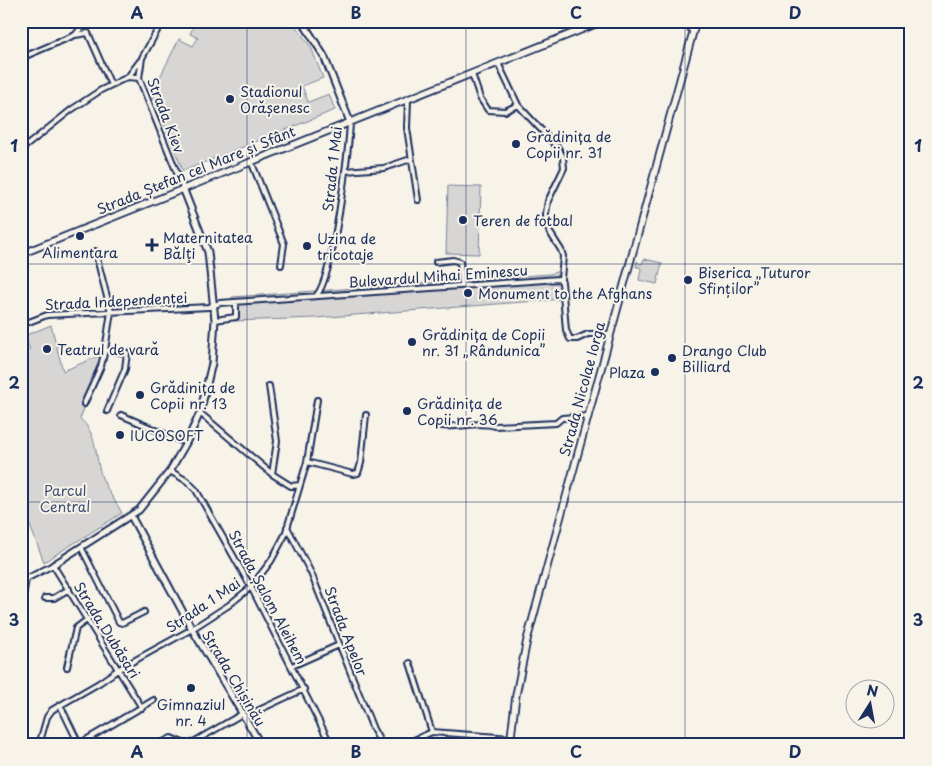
<svg xmlns="http://www.w3.org/2000/svg" width="932" height="766" font-family="'Playpen Sans',sans-serif">
<rect width="100%" height="100%" fill="#f7f3e8"/>
<filter id="ink" filterUnits="userSpaceOnUse"><feTurbulence type="fractalNoise" baseFrequency=".02" numOctaves="2"/><feDisplacementMap in="SourceGraphic" scale="10" xChannelSelector="R" yChannelSelector="G"/><feConvolveMatrix kernelMatrix="1 2 1 2 8 2 1 2 1" color-interpolation-filters="sRGB"/></filter>
<g filter="url(#ink)">
<path fill="#d7d6d4" stroke="#798299" d="M196 21 206 23 210 21H292L311 47 323 78 302 86 308 102 329 94 335 110 183 171 152 93 179 39 193 46 198 38 190 34Z
M448 186 481 187 479 254 446 253Z
M644 259 662 263 657 284 639 280 641 269 640 267H636L637 261 640 264H642Z
M559 271 562 299 316 318 234 321 232 297 550 274Z
M51 325 63 371 101 355V362L80 419C98 433 95 459 102 478 107 490 116 502 122 513L44 562 29 523 21 513V354L30 349 24 336Z"/>
<g fill="none" stroke-linecap="round" stroke-linejoin="round">
<defs>
<path id="street" d="M160 21 158 29 142 58 139 78 183 188
M75 35 87 21
M21 58 75 35 88 33 111 85
M498 63 518 105 558 148 563 157 564 168 548 201 546 213V223L549 231 561 250 563 256 561 279
M472 74 480 98 488 110 505 111 518 105
M128 77 140 61
M408 100 407 128 418 200
M21 150 71 110 101 90 128 77 139 78
M251 161 284 244 281 265
M345 171 384 168 411 159
M436 262 453 260 460 262 462 285
M316 296C333 279 349 151 350 122
M215 320 236 317V302
M21 325 47 315 209 307 220 303 559 279 562 282 566 330 570 339H577L588 334H610
M105 350 127 353 125 369 107 411
M269 386 277 441 272 474
M84 404 101 366 105 350 111 312 95 251
M200 413 272 474 291 486 300 485
M121 415 186 443
M442 426C459 428 478 421 495 426L556 423 562 418 588 416
M307 462 353 474 358 473 361 463 366 415
M170 471 187 481 196 490 251 587 331 745
M287 527 311 573 373 729 382 745
M81 547 119 622 122 623 144 612
M21 580 30 577 53 565 142 708
M45 598H54L69 589
M21 608 26 579
M410 663 432 732
M292 666 339 645
M67 667 76 628 88 619
M60 705 79 744 154 700
M244 717 304 689
M39 745 47 717 52 710 99 683 119 669 192 629 229 605 251 587 271 561 285 535 307 462 317 400
M157 745 171 738 183 743 190 744 242 714
M403 745 432 732 511 738"/>
<path id="secondary" d="M302 21 324 56 350 122
M131 516 192 629 261 745
M53 565 139 510 170 471 186 443 200 413 212 363 215 320 208 252 183 188"/>
<path id="primary" d="M689 21 691 29
M21 254 603 21
M510 745 516 695 527 640 696 21"/>
</defs>
<use href="#street" stroke="#1b2f5e" stroke-width="8"/>
<use href="#secondary" stroke="#1b2f5e" stroke-width="9"/>
<use href="#primary" stroke="#1b2f5e" stroke-width="9"/>
<use href="#street" stroke="#f7f3e8" stroke-width="4"/>
<use href="#secondary" stroke="#f7f3e8" stroke-width="5"/>
<use href="#primary" stroke="#f7f3e8" stroke-width="5.5"/>
</g>
</g>
<path fill="none" stroke="#1b2f5e" stroke-width="1" stroke-opacity="0.55" d="M247 21V745M466 21V745M685 21V745M21 264H911M21 502H911"/>
<g fill="#1b2f5e" stroke="#f7f3e8" stroke-width="2">
<circle cx="230" cy="99" r="5"/>
<circle cx="516" cy="144" r="5"/>
<circle cx="463" cy="220" r="5"/>
<circle cx="80" cy="236" r="5"/>
<path d="M149.5 237.5h5v5h5v5h-5v5h-5v-5h-5v-5h5z"/>
<circle cx="307" cy="246" r="5"/>
<circle cx="688" cy="280" r="5"/>
<circle cx="468" cy="293" r="5"/>
<circle cx="412" cy="342" r="5"/>
<circle cx="47" cy="349" r="5"/>
<circle cx="672" cy="358" r="5"/>
<circle cx="655" cy="372" r="5"/>
<circle cx="140" cy="395" r="5"/>
<circle cx="407" cy="411" r="5"/>
<circle cx="120" cy="435" r="5"/>
<circle cx="191" cy="688" r="5"/>
</g>
<g text-anchor="middle" dominant-baseline="central" stroke-width="4" stroke-linejoin="round" paint-order="stroke">
<g font-size="14" fill="#1b2f5e" stroke="#f7f3e8" text-anchor="start">
<text x="240" y="91">Stadionul<tspan x="240" dy="16">Orășenesc</tspan></text>
<text x="526" y="136">Grădinița de<tspan x="526" dy="16">Copii nr. 31</tspan></text>
<text x="473" y="220">Teren de fotbal</text>
<text x="163" y="237">Maternitatea<tspan x="163" dy="16">Bălţi</tspan></text>
<text x="317" y="238">Uzina de<tspan x="317" dy="16">tricotaje</tspan></text>
<text x="80" y="252" text-anchor="middle">Alimentara</text>
<text x="698" y="272">Biserica „Tuturor<tspan x="698" dy="16">Sfinților”</tspan></text>
<text x="478" y="293">Monument to the Afghans</text>
<text x="422" y="334">Grădinița de Copii<tspan x="422" dy="16">nr. 31 „Rândunica”</tspan></text>
<text x="57" y="349">Teatrul de vară</text>
<text x="682" y="350">Drango Club<tspan x="682" dy="16">Billiard</tspan></text>
<text x="645" y="372" text-anchor="end">Plaza</text>
<text x="150" y="387">Grădinița de<tspan x="150" dy="16">Copii nr. 13</tspan></text>
<text x="417" y="403">Grădinița de<tspan x="417" dy="16">Copii nr. 36</tspan></text>
<text x="130" y="435">IUCOSOFT</text>
<text x="191" y="704" text-anchor="middle">Gimnaziul<tspan x="191" dy="16">nr. 4</tspan></text>
</g>
<g font-size="14" fill="#1b2f5e" stroke="#f7f3e8">
<text transform="translate(166 115) rotate(69)">Strada Kiev</text>
<text transform="translate(332 169) rotate(-84)">Strada 1 Mai</text>
<text transform="translate(196 170) rotate(-22)">Strada Ștefan cel Mare și Sfânt</text>
<text transform="translate(438 276) rotate(-4)">Bulevardul Mihai Eminescu</text>
<text transform="translate(116 301) rotate(-3)">Strada Independenței</text>
<text transform="translate(582 389) rotate(-75)">Strada Nicolae Iorga</text>
<text transform="translate(268 597) rotate(62)">Strada Șalom Aleihem</text>
<text transform="translate(203 605) rotate(-34)">Strada 1 Mai</text>
<text transform="translate(107 630) rotate(58)">Strada Dubăsari</text>
<text transform="translate(346 631) rotate(69)">Strada Apelor</text>
<text transform="translate(234 678) rotate(59)">Strada Chișinău</text>
</g>
<g font-size="14" fill="#415076" stroke="#f7f3e8">
<text x="65" y="490">Parcul<tspan x="65" dy="16">Central</tspan></text>
</g>
</g>
<rect width="932" height="766" fill="none" stroke="#f7f3e8" stroke-width="55"/>
<g transform="translate(870 704) rotate(11)"><circle r="24" fill="#f7f3e8" stroke="#9fa5b1"/>
<path d="M0-4L9 19L0 12L-9 19Z" fill="#1b2f5e"/>
<text y="-8" font-size="14" font-weight="bold" text-anchor="middle" fill="#1b2f5e">N</text>
</g>
<rect x="28" y="28" width="876" height="710" fill="none" stroke="#1b2f5e" stroke-width="2"/>
<g font-size="16" text-anchor="middle" font-weight="bold" fill="#1b2f5e">
<text x="137" y="19">A</text>
<text x="356" y="19">B</text>
<text x="576" y="19">C</text>
<text x="795" y="19">D</text>
<text x="14" y="152">1</text>
<text x="918" y="152">1</text>
<text x="14" y="389">2</text>
<text x="918" y="389">2</text>
<text x="14" y="626">3</text>
<text x="918" y="626">3</text>
<text x="137" y="758">A</text>
<text x="356" y="758">B</text>
<text x="576" y="758">C</text>
<text x="795" y="758">D</text>
</g>
</svg>
